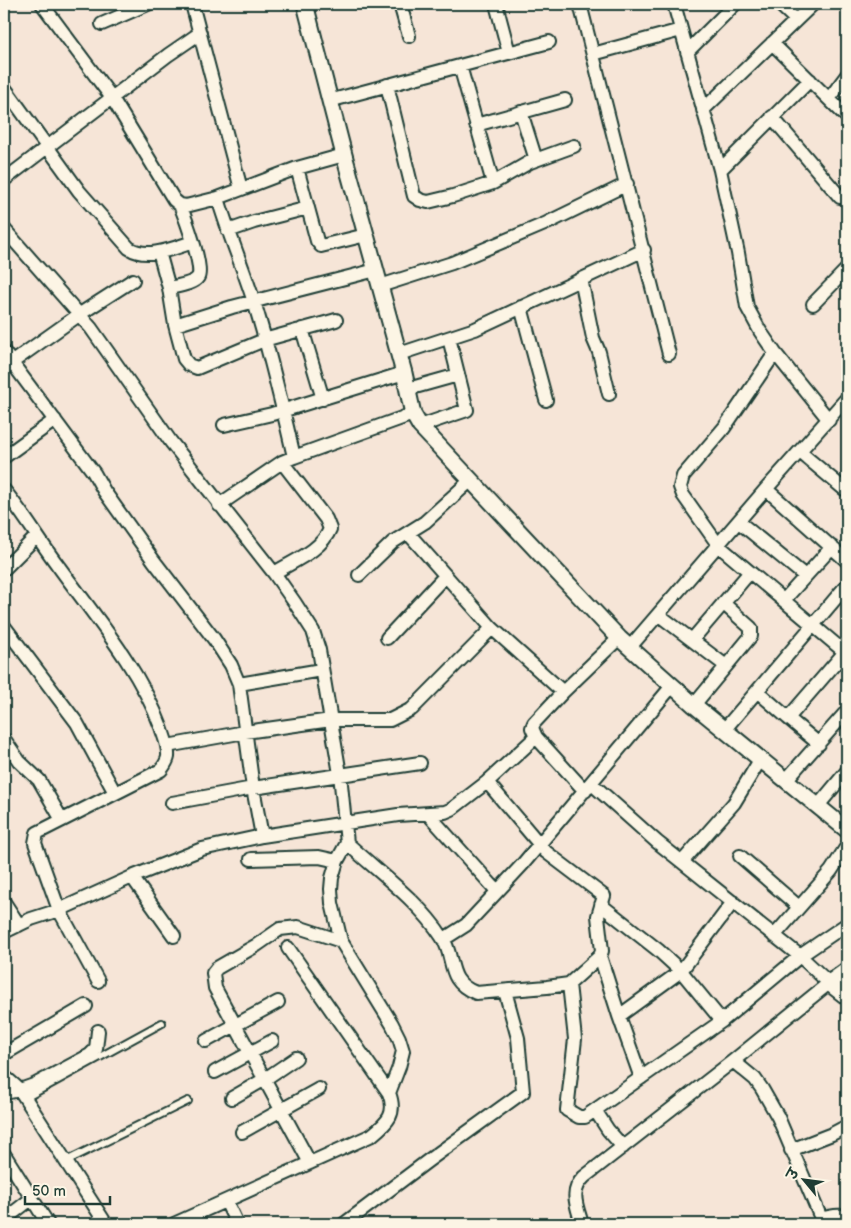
<svg xmlns="http://www.w3.org/2000/svg" width="851" height="1228" font-family="'Balsamiq Sans','Playpen Sans Deva',sans-serif">
<rect width="100%" height="100%" fill="#f6e5d7"/>
<filter id="ink" filterUnits="userSpaceOnUse"><feTurbulence type="fractalNoise" baseFrequency=".02" numOctaves="2"/><feDisplacementMap in="SourceGraphic" scale="10" xChannelSelector="R" yChannelSelector="G"/><feConvolveMatrix kernelMatrix="1 2 1 2 8 2 1 2 1" color-interpolation-filters="sRGB"/></filter>
<g filter="url(#ink)">
<g fill="none" stroke-linecap="round" stroke-linejoin="round">
<defs>
<path id="service" d="M25 1098 162 1023
M66 1161 188 1101"/>
<path id="minor" d="M42 4 112 98 174 200 180 205 186 206 218 198 297 168 344 155
M192 4 241 189
M400 4 409 36
M496 4 509 53
M580 4 669 354
M674 4 720 170 738 253 747 307 760 331 775 353 829 420
M779 4 796 20
M102 24 148 4
M772 43 847 117
M687 52 735 4
M593 54 681 30
M460 66 493 183
M387 85 414 196 420 200 428 202 453 196 493 183 530 162 574 146
M4 87 79 191 129 248C147 260 174 248 193 242
M829 99 847 75
M329 101 549 42
M703 110 813 4
M521 112 536 160
M772 117 840 197
M476 125 565 100
M297 168 317 241 321 246 366 235
M720 170 810 80
M4 180 168 55 200 33
M218 198C228 233 243 267 254 302 270 352 282 405 294 457
M4 229 91 328 171 442 274 573 295 603 313 631 319 650 340 774 347 843C378 872 419 901 442 937 456 958 445 981 476 993L547 987 569 984
M228 231 254 222 308 208
M159 252 169 288 175 325 184 359 189 365 197 368 264 340 336 320
M581 279 593 338 599 352 609 394
M380 286 452 263 547 223 627 184
M169 288C177 286 194 284 198 277 204 268 185 217 180 205
M813 304 847 269
M521 307 546 400
M175 325 232 307 376 270
M302 329 323 399
M4 352 94 473 104 491 154 561 214 639 231 665 239 684 253 788 262 836
M775 353 724 428 683 476 680 487 683 495 719 546 847 654
M399 354 475 329 644 250
M4 368 80 314 133 280
M408 389 458 375
M224 425 272 414 404 373
M420 426 467 410 449 338
M800 452 844 489
M4 457 55 420
M766 489 847 561
M4 490C24 514 40 542 59 567 96 618 139 668 161 727 164 737 169 746 168 757 167 762 164 766 161 770L37 833 35 843 59 910 98 981
M219 505 282 462 294 457 413 414
M739 522 805 576
M408 533 492 628 563 692
M4 569 37 536
M274 573C293 561 321 551 330 529L326 519 282 462
M359 575 393 542 425 522 471 480
M784 600 832 547
M659 615 726 666
M4 626 77 723 115 793
M387 638 445 576
M692 640 750 572
M630 647 766 489 847 398
M239 684 321 670
M757 691 788 718
M694 705 751 636V628L723 603
M724 730 847 585
M4 739 19 761 39 780 62 820
M819 744 788 718 845 652
M167 746 245 732 331 720H390L412 709 492 628
M786 780 847 711
M487 782 546 852 604 896 598 916 602 951 600 956 569 984 575 1039 567 1110 579 1117H585L722 1021 800 956 847 924
M585 791 536 737 532 728 534 723 563 692 619 638
M172 803 253 788 420 763
M817 807 847 771
M428 814 497 891
M740 856 799 907
M251 859 319 857 337 861
M682 862 734 803 760 760
M132 877 174 936
M4 902 19 925
M601 905 658 950 681 971 722 1021
M4 932 31 919 59 910 132 877 202 849 262 836 398 815 445 812 452 809 487 782 536 737
M774 936 831 871 847 846
M444 939 466 925 522 865 672 686
M288 948 389 1093
M600 956 619 1016 681 971 733 902
M619 1016 641 1078
M206 1041 278 1002
M4 1054 86 1006
M733 1061 755 1079 762 1089 778 1117 820 1216 823 1218C832 1217 843 1212 847 1221
M215 1072 272 1041
M4 1076 20 1090 106 1224
M4 1093 20 1090 34 1085 90 1055 96 1049 98 1031
M232 1098 265 1079 296 1058
M595 1110 608 1130 623 1147
M242 1132 319 1089
M791 1150 832 1134 847 1126
M4 1154 48 1224
M310 1163 215 988 213 973 217 968 257 945 280 929 298 927 341 941
M226 1201 237 1224
M4 1220 31 1199
M174 1224 372 1135C388 1122 397 1114 389 1093L399 1067 403 1051 399 1038 392 1024 341 941 332 903 331 889 332 878 337 861 347 843
M344 1224 429 1160 523 1092 518 1038 505 991
M582 1224C577 1206 569 1192 584 1177L733 1061 829 983 800 956 657 842 591 783"/>
<path id="tertiary" d="M305 4 344 155 404 373 413 414 420 426 619 638 694 705 847 830
M847 970 829 983 847 997"/>
</defs>
<use href="#service" stroke="#1f3d34" stroke-width="10"/>
<use href="#minor" stroke="#1f3d34" stroke-width="16"/>
<use href="#tertiary" stroke="#1f3d34" stroke-width="19"/>
<use href="#service" stroke="#fcf5e5" stroke-width="6"/>
<use href="#minor" stroke="#fcf5e5" stroke-width="12"/>
<use href="#tertiary" stroke="#fcf5e5" stroke-width="15"/>
</g>
</g>
<rect width="851" height="1228" fill="none" stroke="#fcf5e5" stroke-width="20"/>
<rect x="10" y="10" width="831" height="1208" fill="none" stroke="#1f3d34" stroke-width="2" filter="url(#ink)"/>
<g transform="translate(804 1180) rotate(299)" stroke="#fcf5e5" stroke-width="4" paint-order="stroke">
<path d="M0-4L9 19L0 12L-9 19Z" fill="#1f3d34"/>
<text y="-8" font-size="14" font-weight="bold" text-anchor="middle" fill="#1f3d34">उ</text>
</g>
<path d="M25 1196v8h85v-8" fill="none" stroke="#1f3d34" stroke-width="2.5"/>
<text x="32" y="1196" font-size="15" fill="#1f3d34" stroke="#fcf5e5" stroke-width="4" paint-order="stroke">50 m</text>
</svg>
